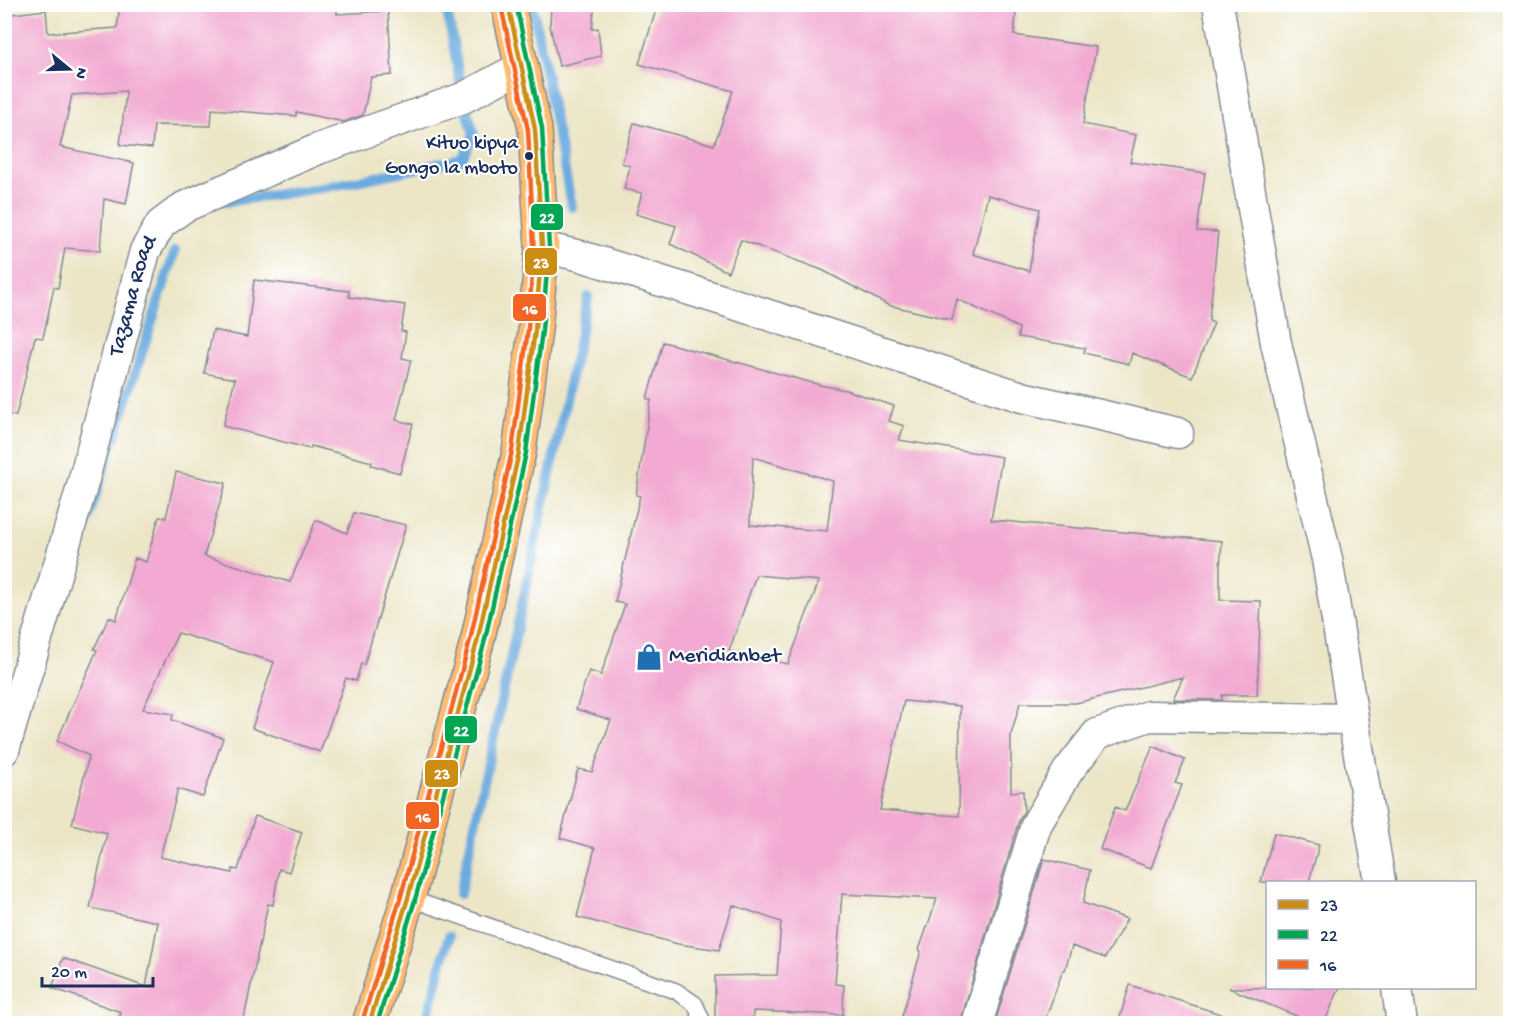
<svg xmlns="http://www.w3.org/2000/svg" width="1515" height="1028" font-family="'Gochi Hand',sans-serif">
<rect width="100%" height="100%" fill="#fff"/>
<filter id="ink" filterUnits="userSpaceOnUse"><feTurbulence type="fractalNoise" baseFrequency=".0167" numOctaves="2"/><feDisplacementMap in="SourceGraphic" scale="12" xChannelSelector="R" yChannelSelector="G"/><feConvolveMatrix kernelMatrix="1 2 1 2 8 2 1 2 1" color-interpolation-filters="sRGB"/></filter>
<filter id="wash" filterUnits="userSpaceOnUse"><feTurbulence type="fractalNoise" baseFrequency=".008" numOctaves="4" result="noise"/><feDisplacementMap in="SourceGraphic" scale="24" xChannelSelector="R" yChannelSelector="G"/><feGaussianBlur stdDeviation="1.35" result="paint"/><feColorMatrix in="noise" values="0 0 0 0 0 0 0 0 0 0 0 0 0 0 0 0 0 1.4 0 .05"/><feComposite in="paint" operator="in"/></filter>
<g filter="url(#wash)">
<rect width="100%" height="100%" fill="#ece6c7"/>
<g fill="none" stroke-linecap="round" stroke-linejoin="round">
<path stroke="#6cabdf" stroke-width="10" d="M532 4 572 207
M225 202 327 187 462 159 474 134 463 98 446 4
M86 525 175 251
M460 894 588 297
M428 1015 449 936"/>
</g>
<g id="blocks">
<path fill="#f2aad2" fill-rule="evenodd" d="M120 4H337V14L388 11 392 75 371 77 363 115 344 122 296 112V116L212 109 211 126 154 125 152 148 120 145 126 91 72 95 60 147 134 163 126 204 104 199 100 251 65 248 58 288 54 287 43 338 35 337 16 416 4 414V15L46 10 48 33 117 28Z
M551 4H595L592 29 598 28 601 56 559 66 550 26Z
M658 4H1017L1014 35 1096 47 1083 124 1136 135 1130 162 1205 173 1197 231 1218 232 1209 321 1214 323 1192 377 1132 353 1129 364 1084 353 1085 348 1018 337 1019 328 957 299 952 320 888 305 822 270 741 240 728 272 670 244 676 226 636 214 642 193 624 189 630 166 622 163 634 123 714 145 733 91 639 64ZM988 195 1040 209 1029 271 973 254Z
M254 280 349 291V297L405 305 401 331 406 332 402 358 411 360 396 420 413 424 400 473 371 465 372 462 311 446 310 449 223 426 235 379 204 373 213 330 247 337Z
M663 342 820 385 846 390 894 406 889 421 904 426 899 440 1002 457 991 520 1222 541 1220 567V600L1261 601 1257 695H1222V700L1173 699 1183 677 1076 703H1020L1011 735V792L1023 791 1024 811 1019 820 960 1023H900L921 951 919 950 937 899 842 894 835 984 844 985 843 1015 753 1011V1023H715V976L777 975 781 922 733 905 719 950 678 944 577 917 595 848 560 838 578 769 592 772 611 720 576 709 589 671 601 675 625 604 615 602 640 496 636 495 651 400 647 399ZM753 457 833 481 827 531 750 525ZM756 575 819 581 788 664 729 651ZM904 701 960 706 959 816 880 810Z
M176 472 226 483 204 556 290 582 316 520 347 533 354 513 406 525 364 665 361 664 356 681 346 678 320 752 252 728 274 662 178 633 143 709 173 714 172 720 223 738 203 797 178 789 160 857 232 873 233 869 238 870 255 816 302 832 289 872 279 869 273 905 268 904 243 1023H118L121 1012 52 988 63 958 146 987 158 922 90 908 107 833 72 824 89 756 57 741 97 650 94 649 109 617 116 620 135 558 146 562 159 517 166 518Z
M1153 746 1185 760 1175 783 1182 785 1151 868 1100 849 1115 807 1125 811Z
M1274 833 1319 845 1309 882H1261Z
M1044 859 1090 870 1083 903 1127 919 1105 958 1072 946 1065 970H1063L1044 1023H995Z
M1130 985 1230 1017 1229 1023H1118Z
M1340 987 1324 1023H1313L1229 988Z"/>
</g>
</g>
<g filter="url(#ink)">
<use href="#blocks" fill-opacity="0" stroke="#848a92" stroke-width="1.5"/>
<g fill="none" stroke-linecap="round" stroke-linejoin="round">
<defs>
<path id="service" d="M408 898 676 991 695 1004 704 1024"/>
<g id="minor">
<path d="M1218 4 1276 343 1327 559 1380 882"/>
<path d="M542 247 581 256 725 301 1022 397 1178 433"/>
<path id="s1" d="M4 750 81 490 145 251 161 224 184 207 318 149 463 98 521 67"/>
<path d="M1397 988 1402 1024"/>
<path d="M977 1024 1036 825 1068 771 1097 734 1149 716 1353 719"/>
</g>
<path id="primary" d="M369 1024 408 898 477 642 519 452 535 330 542 247 535 129 508 4"/>
</defs>
<use href="#service" stroke="#848a92" stroke-width="18"/>
<use href="#minor" stroke="#848a92" stroke-width="33"/>
<use href="#primary" stroke="#848a92" stroke-width="36"/>
<use href="#service" stroke="#fff" stroke-width="15"/>
<use href="#minor" stroke="#fff" stroke-width="30"/>
<use href="#primary" stroke="#ffbb71" stroke-width="33"/>
<defs>
<path id="bus-1" d="M369 1024 408 898 477 642 519 452 535 330 542 247 535 129 508 4"/>
<path id="bus-2" d="M377 1024 415 900 484 644 526 453 542 331 549 247 542 128 516 4"/>
<path id="bus-3" d="M362 1022 401 896 470 640 512 451 528 329 534 247 528 130 501 6"/>
</defs>
<use href="#bus-1" stroke="#fff" stroke-width="9"/>
<use href="#bus-2" stroke="#fff" stroke-width="9"/>
<use href="#bus-3" stroke="#fff" stroke-width="9"/>
<use href="#bus-1" stroke="#cb8e13" stroke-width="4.5"/>
<use href="#bus-2" stroke="#00a651" stroke-width="4.5"/>
<use href="#bus-3" stroke="#f26522" stroke-width="4.5"/>
</g>
</g>
<defs>
<symbol id="shop-bare" viewBox="-9 -9 18 18"><path d="M-5-2.5h2.3a2.7 3.5 0 0 1 5.4 0H5L5.5 6h-11ZM-1.5-2.5h3a1.5 2.3 0 0 0-3 0Z" fill="#1f6fb2" stroke="#fff" stroke-width="2.5" paint-order="stroke"/></symbol>
</defs>
<g fill-rule="evenodd">
<use href="#shop-bare" x="630" y="638" width="38" height="38"/>
</g>
<circle fill="#1b2f5e" stroke="#fff" stroke-width="2" cx="529" cy="156" r="5"/>
<g text-anchor="middle" dominant-baseline="central" stroke-width="4.5" stroke-linejoin="round" paint-order="stroke">
<g font-size="20" fill="#1b2f5e" stroke="#fff" text-anchor="end">
<text x="518" y="144">Kituo kipya<tspan x="518" dy="25">Gongo la mboto</tspan></text>
</g>
<g font-size="22" fill="#1b2f5e" stroke="#fff">
<text stroke="none"><textPath href="#s1" startOffset="472">Tazama Road</textPath></text>
</g>
<g font-size="22" fill="#1b2f5e" stroke="#fff" text-anchor="start">
<text x="669" y="657">Meridianbet</text>
</g>
</g>
<g stroke="#fff" stroke-width="2">
<rect x="530" y="203" width="34" height="28" rx="6" fill="#00a651"/>
<rect x="524" y="247" width="34" height="29" rx="6" fill="#cb8e13"/>
<rect x="512" y="293" width="35" height="29" rx="6" fill="#f26522"/>
<rect x="444" y="715" width="34" height="29" rx="6" fill="#00a651"/>
<rect x="424" y="759" width="35" height="29" rx="6" fill="#cb8e13"/>
<rect x="405" y="801" width="35" height="29" rx="6" fill="#f26522"/>
</g>
<g font-size="16" text-anchor="middle" font-weight="bold" fill="#fff">
<text x="547" y="223">22</text>
<text x="541" y="268">23</text>
<text x="530" y="314">16</text>
<text x="461" y="736">22</text>
<text x="442" y="779">23</text>
<text x="423" y="822">16</text>
</g>
<rect width="1515" height="1028" fill="none" stroke="#fff" stroke-width="24"/>
<rect x="1266" y="881" width="210" height="108" fill="#ffffff" stroke="#a4acbf" stroke-width="1.5"/>
<rect x="1278" y="900" width="30" height="9" fill="#cb8e13" stroke="#a4acbf" stroke-width="1.5"/>
<text x="1320" y="911" font-size="18" fill="#1b2f5e">23</text>
<rect x="1278" y="930" width="30" height="9" fill="#00a651" stroke="#a4acbf" stroke-width="1.5"/>
<text x="1320" y="941" font-size="18" fill="#1b2f5e">22</text>
<rect x="1278" y="960" width="30" height="9" fill="#f26522" stroke="#a4acbf" stroke-width="1.5"/>
<text x="1320" y="971" font-size="18" fill="#1b2f5e">16</text>
<g transform="translate(69 69) rotate(109)" stroke="#ffffff" stroke-width="4.5" paint-order="stroke">
<path d="M0-4.5L10 22L0 15L-10 22Z" fill="#1b2f5e"/>
<text y="-9" font-size="16" font-weight="bold" text-anchor="middle" fill="#1b2f5e">N</text>
</g>
<path d="M42 977v9h111v-9" fill="none" stroke="#1b2f5e" stroke-width="3"/>
<text x="51" y="977" font-size="18" fill="#1b2f5e" stroke="#ffffff" stroke-width="4.5" paint-order="stroke">20 m</text>
</svg>
